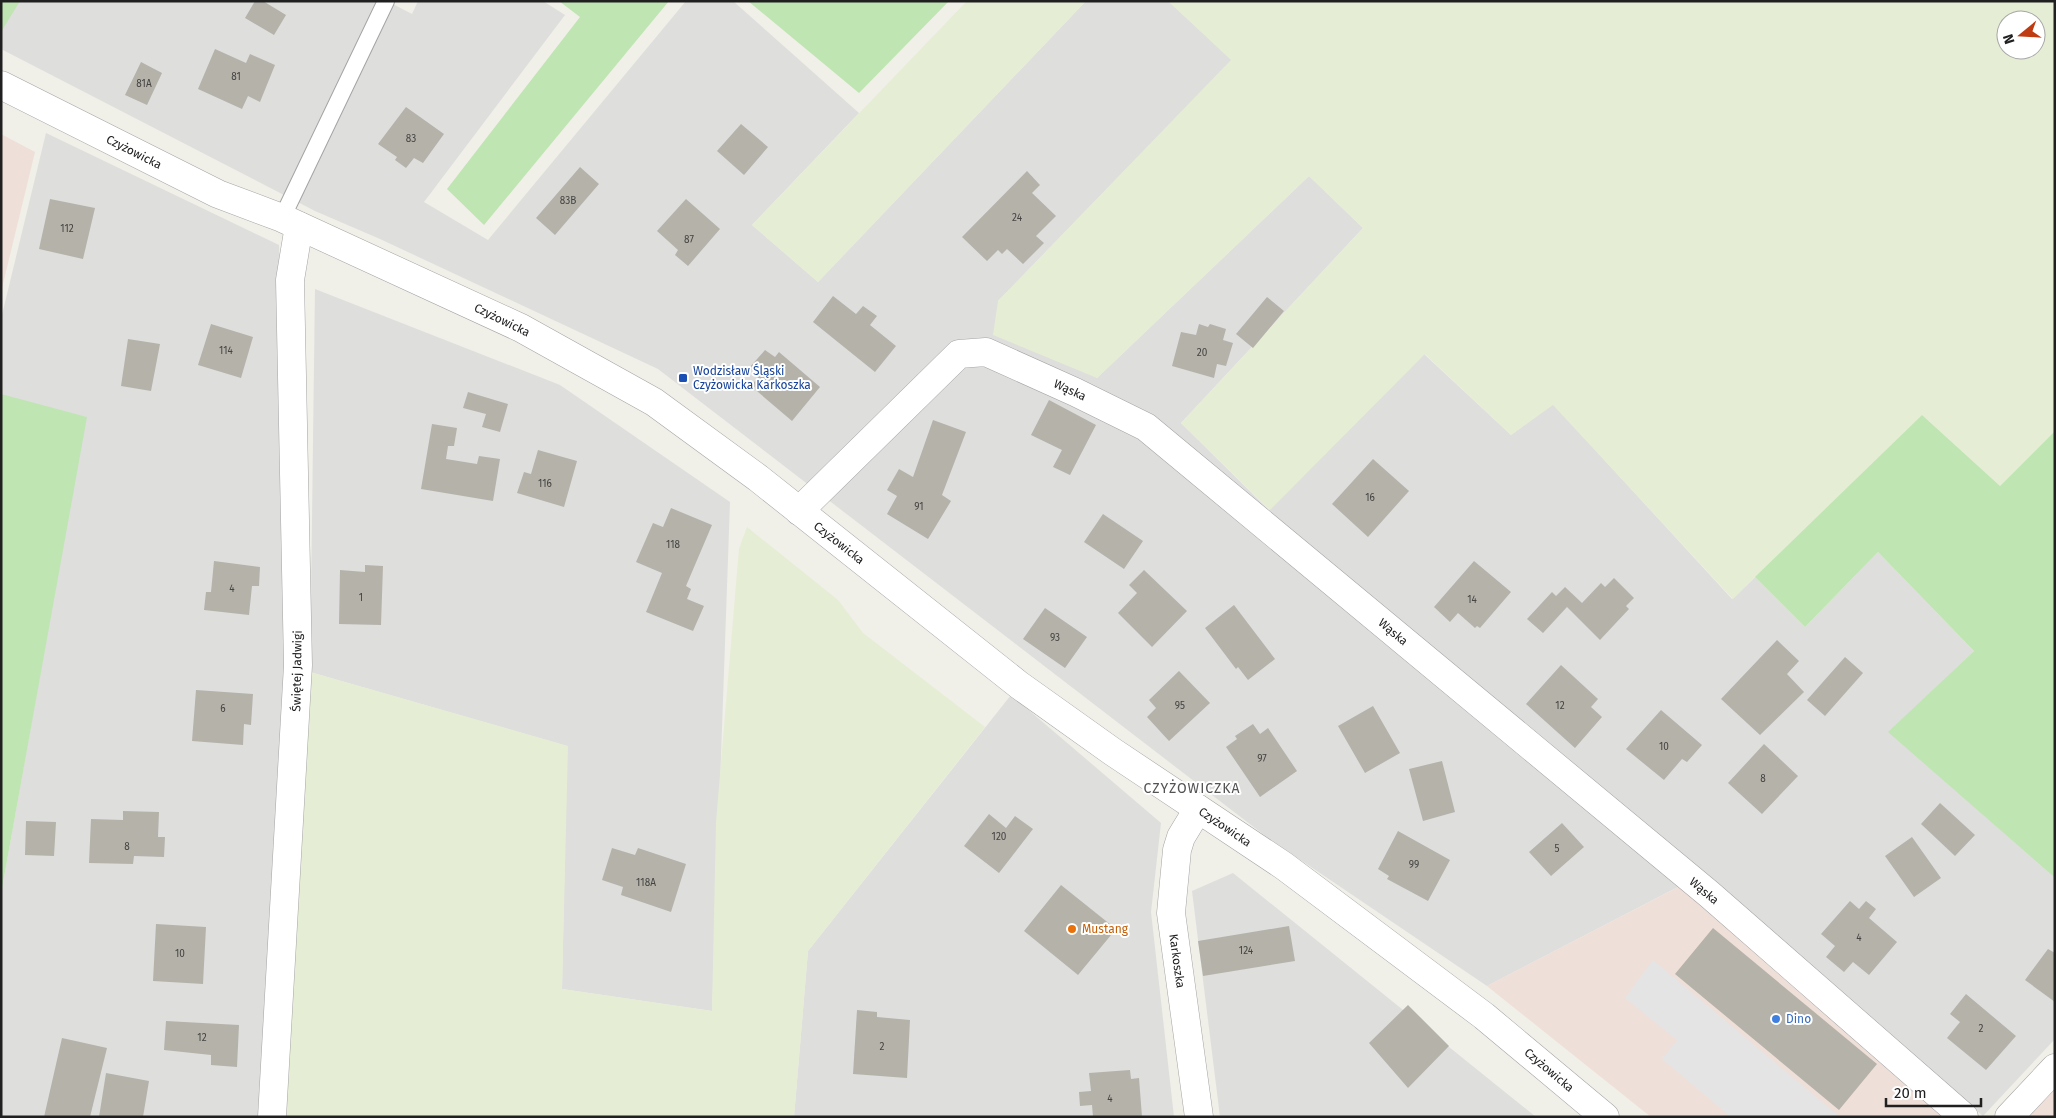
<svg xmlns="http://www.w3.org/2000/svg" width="2056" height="1118" font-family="'Fira Sans',sans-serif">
<rect width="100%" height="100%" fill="#f0efe8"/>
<path fill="#dededd" d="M12 1H387L412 14 418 1H543L565 15 424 202 488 240 686 1H733L859 113 752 225 818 282 1086 1H1168L1232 60 998 301 1097 378 1309 176 1363 228 1181 423 1269 510 1424 354 1511 435 1553 404 1732 599 1755 577 1805 627 1878 552 1974 651 1889 732 2053 876 2055 875V1039L1983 1116 1705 873 1487 986 1268 838 658 369 380 239 315 211 1 49V19Z
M46 133 279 245 289 642 265 1117H1V894L86 417 1 396V319Z
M315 289 560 385 730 502 712 1011 562 989 567 746 310 672Z
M1011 695 1161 823 1151 912 1174 1117H794L808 951Z
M1233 873 1536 1117H1220L1192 891Z"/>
<path fill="#efdfd9" d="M1 134 35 152 1 292Z
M1684 884 1949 1117H1651L1487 986Z
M2055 1087V1117H2027Z"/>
<path fill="#e5edd5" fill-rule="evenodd" d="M967 1H1086L818 282 752 225Z
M1168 1H2055V431L2000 486 1922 415 1733 599 1553 405 1511 435 1425 354 1270 510 1181 423 1363 228 1309 176 1097 378 993 335 998 301 1231 60ZM2006 20H2036V50H2006Z
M747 527 838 600 863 633 985 727 808 951 794 1117H284L310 672 568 746 562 989 712 1011 716 822 739 549Z"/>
<path fill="#bfe5b2" d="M1 1H20L1 32Z
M559 1H669L484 225 447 189 580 17Z
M748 1H949L859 93Z
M1 394 87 417 1 894Z
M1922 415 2000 486 2055 431 2054 877 1888 732 1974 651 1878 552 1805 627 1755 577Z"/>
<path fill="#e4e4e4" d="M1653 960 1840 1117H1731L1662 1059 1677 1040 1625 998Z"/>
<path fill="#b5b2aa" d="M255 1H263L286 15 274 35 245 18Z
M215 49 246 63 250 54 275 65 260 102 248 96 242 109 198 89Z
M141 62 162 73 147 105 125 95Z
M406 107 444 134 423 163 414 158 406 168 395 160 397 157 378 144Z
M741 124 768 147 744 175 717 151Z
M580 167 599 184 555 235 536 218Z
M1027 171 1040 185 1032 193 1056 216 1036 236 1044 243 1023 264 1007 249 1002 254 998 250 987 261 962 237Z
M50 199 95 208 83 259 39 249Z
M686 199 720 229 688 266 675 255 678 250 657 231Z
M833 296 856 314 863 306 877 316 870 325 896 346 875 372 813 322Z
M1267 297 1284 311 1253 348 1236 334Z
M211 324 253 337 241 378 198 365Z
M1199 324 1208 327 1210 324 1226 329 1223 340 1233 343 1226 366 1217 364 1214 378 1172 366 1181 332 1196 335Z
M128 339 160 344 151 391 121 386Z
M765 350 775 357 779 352 820 387 792 421 751 386 759 376 749 368Z
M468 392 508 404 500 432 482 427 486 414 463 408Z
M1049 400 1096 425 1070 475 1053 467 1062 450 1031 435Z
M933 420 966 432 942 495 951 501 928 539 887 514 897 496 887 490 899 469 913 477Z
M432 424 457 428 454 446H448L446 459 477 464 479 456 500 459 493 501 421 489Z
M538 450 577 461 564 507 517 493 524 472 531 474Z
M1373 459 1409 491 1368 537 1332 504Z
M671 508 712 525 686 586 691 589 687 599 704 606 693 631 646 612 662 573 636 562 653 523 663 527Z
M1103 514 1143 541 1124 569 1084 542Z
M214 561 260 567 259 586H252L249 615 204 610 206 592H211Z
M1474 561 1511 592 1480 628 1477 626 1475 628 1458 613 1450 622 1434 607Z
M365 565 383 566 381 625 339 624 340 570 365 572Z
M1144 570 1187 611 1152 647 1118 613 1137 593 1129 585Z
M1614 578 1634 598 1626 606 1629 609 1600 640 1567 607 1543 633 1527 619 1552 592 1556 596 1565 587 1582 603 1601 583 1605 587Z
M1234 605 1275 659 1248 680 1238 667 1236 669 1205 628Z
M1045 608 1087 637 1065 668 1023 639Z
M1777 640 1799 661 1787 674 1804 692 1760 735 1721 699Z
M1845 657 1863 673 1825 716 1807 700Z
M1561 665 1598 699 1591 707 1602 717 1575 748 1526 704Z
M1179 671 1210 703 1169 741 1147 717 1156 708 1149 700Z
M196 690 253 694 251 725 244 724 243 745 192 741Z
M1373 706 1400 753 1365 773 1338 726Z
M1661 710 1702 745 1687 762 1682 759 1664 780 1626 749Z
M1253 724 1260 734 1268 728 1297 771 1260 797 1226 747 1237 739 1235 736Z
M1764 744 1798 776 1762 814 1728 783Z
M1442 761 1455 812 1423 821 1409 769Z
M1940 803 1975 835 1955 856 1921 824Z
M123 811 159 812 158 837H165L164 857 134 856 133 864 89 863 91 819 123 820Z
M989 814 1006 828 1015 816 1033 829 999 873 964 846Z
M26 821 56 822 54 856 25 855Z
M1562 823 1584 847 1551 876 1529 852Z
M1398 831 1450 860 1428 901 1387 879 1389 876 1378 869Z
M1912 837 1941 878 1914 897 1885 856Z
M612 848 635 855 638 848 686 864 671 912 621 895 623 887 602 880Z
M1061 885 1116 929 1078 975 1024 931Z
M1850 901 1859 909 1866 901 1876 909 1869 918 1897 942 1869 975 1853 962 1844 972 1826 957 1835 946 1821 934Z
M156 924 206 927 203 984 153 981Z
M1289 926 1295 961 1203 976 1198 941Z
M1713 928 1877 1064 1839 1110 1675 974Z
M2048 949 2055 953V1002L2025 980Z
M1966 994 2016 1036 1986 1070 1947 1038 1960 1022 1950 1014Z
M1408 1005 1449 1046 1408 1088 1369 1043Z
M857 1010 877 1012V1017L910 1020 907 1078 853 1074Z
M166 1021 239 1025 237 1067 211 1065V1055L164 1050Z
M62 1038 107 1048 90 1117H44Z
M1130 1070 1131 1079 1139 1078 1142 1117H1093L1092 1105 1080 1106 1079 1092 1091 1091 1089 1073Z
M106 1073 149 1081 143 1117H99Z"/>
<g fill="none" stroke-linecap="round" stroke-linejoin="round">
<defs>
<path id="service" d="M282 218 386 1"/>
<path id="minor" d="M799 511 959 354 986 352 1075 392 1146 427 1709 894 1964 1117
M1198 809 1181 837 1177 850 1171 913 1199 1117
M272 1117 298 665 290 280 299 226
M2009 1117 2055 1068"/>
<path id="tertiary" d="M1 85 218 194 282 218 521 328 654 402 758 478 1019 685 1113 752 1284 866 1484 1016 1605 1117"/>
</defs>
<use href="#service" stroke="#a4a4a4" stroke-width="18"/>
<use href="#minor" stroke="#a4a4a4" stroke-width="29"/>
<use href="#tertiary" stroke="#a4a4a4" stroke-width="29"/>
<use href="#service" stroke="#fff" stroke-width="16"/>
<use href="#minor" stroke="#fff" stroke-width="28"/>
<use href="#tertiary" stroke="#fff" stroke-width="28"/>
</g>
<rect fill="#1a4fb4" stroke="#fff" stroke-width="2" x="678" y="373" width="10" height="10" rx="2.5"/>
<circle fill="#e8710a" stroke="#fff" stroke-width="2" cx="1072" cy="929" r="5"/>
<circle fill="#3f7fe0" stroke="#fff" stroke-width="2" cx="1776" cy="1019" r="5"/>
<g text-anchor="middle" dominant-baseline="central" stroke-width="4" stroke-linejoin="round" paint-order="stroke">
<g font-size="10" fill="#454442">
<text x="236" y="77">81</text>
<text x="144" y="84">81A</text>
<text x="411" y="139">83</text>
<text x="568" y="201">83B</text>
<text x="1017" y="218">24</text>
<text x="67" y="229">112</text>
<text x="689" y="240">87</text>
<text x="226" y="351">114</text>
<text x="1202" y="353">20</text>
<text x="545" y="484">116</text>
<text x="1370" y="498">16</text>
<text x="919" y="507">91</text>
<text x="673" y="545">118</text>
<text x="232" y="589">4</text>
<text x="361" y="598">1</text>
<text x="1472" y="600">14</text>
<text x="1055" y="638">93</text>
<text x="1180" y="706">95</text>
<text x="1560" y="706">12</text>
<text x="223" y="709">6</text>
<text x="1664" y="747">10</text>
<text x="1262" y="759">97</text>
<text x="1763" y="779">8</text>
<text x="999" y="837">120</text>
<text x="127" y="847">8</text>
<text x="1557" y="849">5</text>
<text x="1414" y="865">99</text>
<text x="646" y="883">118A</text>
<text x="1859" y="938">4</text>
<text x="1246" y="951">124</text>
<text x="180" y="954">10</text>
<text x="1981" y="1029">2</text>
<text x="202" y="1038">12</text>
<text x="882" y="1047">2</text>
<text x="1110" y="1099">4</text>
</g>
<g font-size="12" fill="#202020" stroke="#fff">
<text transform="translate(134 152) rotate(27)">Czyżowicka</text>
<text transform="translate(502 320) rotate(26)">Czyżowicka</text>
<text transform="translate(1070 390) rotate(25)">Wąska</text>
<text transform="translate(839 543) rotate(38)">Czyżowicka</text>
<text transform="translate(1393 632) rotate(40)">Wąska</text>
<text transform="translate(297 671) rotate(-89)">Świętej Jadwigi</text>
<text transform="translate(1225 827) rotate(34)">Czyżowicka</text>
<text transform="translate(1704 891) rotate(40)">Wąska</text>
<text transform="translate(1177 961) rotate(82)">Karkoszka</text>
<text transform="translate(1549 1070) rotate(40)">Czyżowicka</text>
</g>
<g font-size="12" fill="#164399" stroke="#fff" text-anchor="start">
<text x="693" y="371">Wodzisław Śląski<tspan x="693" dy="14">Czyżowicka Karkoszka</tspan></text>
</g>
<g font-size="12" fill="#c56008" stroke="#fff" text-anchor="start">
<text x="1082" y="929">Mustang</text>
</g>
<g font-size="12" fill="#366cbe" stroke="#fff" text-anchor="start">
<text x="1786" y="1019">Dino</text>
</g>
<g font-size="14" letter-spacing="1" fill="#535353" stroke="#fff">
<text x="1192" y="788">CZYŻOWICZKA</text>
</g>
</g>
<rect width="2056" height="1118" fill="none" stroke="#202020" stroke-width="5"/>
<g transform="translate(2021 35) rotate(252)"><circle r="24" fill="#ffffff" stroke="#a6a6a6"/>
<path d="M0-4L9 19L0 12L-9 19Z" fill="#bf3b12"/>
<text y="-8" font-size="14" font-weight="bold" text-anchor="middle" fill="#202020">N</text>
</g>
<path d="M1886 1098v8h95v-8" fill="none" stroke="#202020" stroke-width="2.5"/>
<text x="1894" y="1098" font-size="15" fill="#202020" stroke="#ffffff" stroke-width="4" paint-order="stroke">20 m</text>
</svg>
